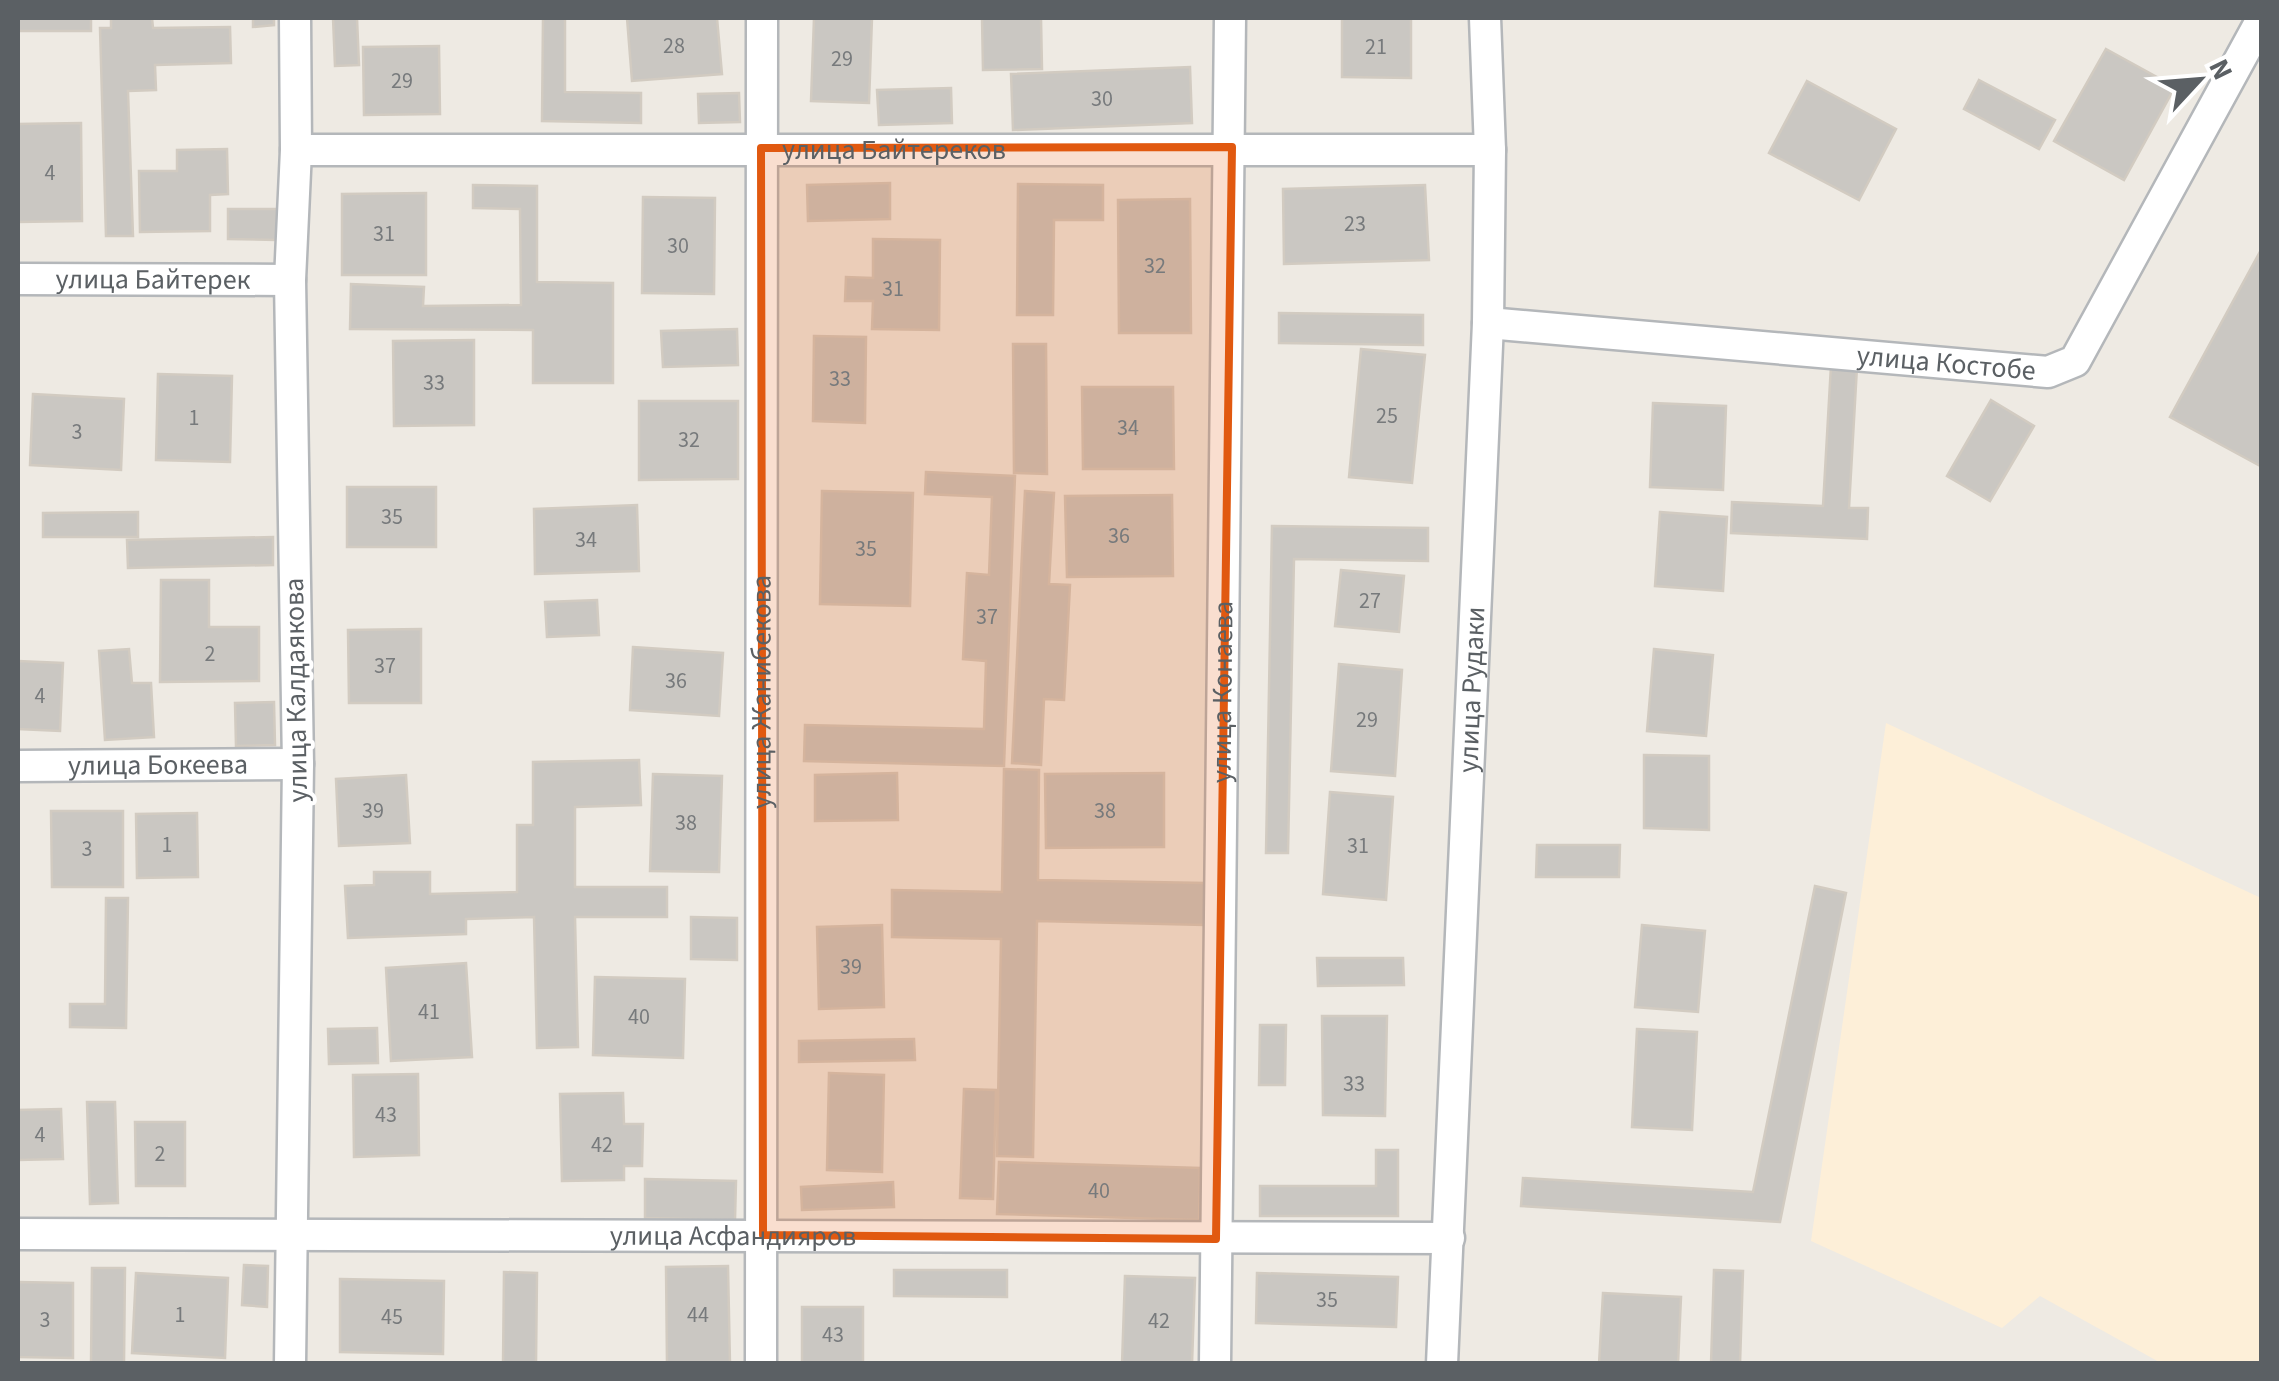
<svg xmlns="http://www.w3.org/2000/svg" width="2279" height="1381" font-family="'Source Sans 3',sans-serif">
<rect width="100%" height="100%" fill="#eeeae3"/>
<path fill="#fdefd8" d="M1886 723 2261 898V1363H2161L2040 1296 2002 1328 1811 1241Z"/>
<path fill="#cac7c2" stroke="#d2cbc1" stroke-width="2.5" d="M18 18H91V31H18Z
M111 18H152L153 28 230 27 231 63 155 65 156 90 128 91 133 236H106L100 28H111Z
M253 18H274V25L253 27Z
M333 18H357L359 65 335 66Z
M543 18H565V92L641 93V123L542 121Z
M627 18H717L722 74 632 81Z
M814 18H872L869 103 811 101Z
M982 18H1041L1042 69 983 70Z
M1342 18H1411V78L1342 77Z
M439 46 440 114 364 115 363 47Z
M2106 49 2175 87 2124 180 2054 141Z
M1190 67 1192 123 1013 130 1011 74Z
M1979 80 2055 120 2039 149 1964 109Z
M1807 81 1896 129 1859 200 1769 153Z
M951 88 952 123 879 125 877 90Z
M739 93 740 122 699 123 698 94Z
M81 123 82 221 18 222V124Z
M227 149 228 194 210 195V231L140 232 139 171H177V150Z
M890 183V219L808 221 807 185Z
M1018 184 1103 185V220H1054L1053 315H1017Z
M473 185 537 186V282L613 283V383H533V330L350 329 351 284 424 287 423 306 521 305 520 209 473 208Z
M1425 185 1429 260 1284 264 1283 189Z
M426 193V275H342V194Z
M643 197 715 198 714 294 642 293Z
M1190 199 1191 333H1119L1118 200Z
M228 209H277L276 240 228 239Z
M873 239 940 240 939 330 872 329 873 301H845L846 277 873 278Z
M2262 248V467L2170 417Z
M1279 313 1423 315V345L1279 343Z
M737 329 738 365 663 367 661 331Z
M814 336 866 337 865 423 813 421Z
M474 340V425L394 426 393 341Z
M1013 344H1046L1047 474 1014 473Z
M1361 349 1425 355 1412 483 1349 477Z
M1831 365 1857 367 1849 508H1868L1867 539 1731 533 1732 502 1823 506Z
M158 374 232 376 230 462 156 460Z
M1082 387H1173L1174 469H1083Z
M33 394 124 399 121 470 30 465Z
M1991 400 2034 426 1990 501 1947 476Z
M639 401H738V479L639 480Z
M1653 403 1726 406 1723 490 1650 487Z
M926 472 1015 476 1004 766 804 761 805 725 984 729 986 661 963 659 967 573 989 575 992 497 925 494Z
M347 487H436V547H347Z
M822 491 913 493 910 606 820 604Z
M1025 491 1054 493 1049 584 1070 585 1064 700 1044 699 1041 765 1012 763Z
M1172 495 1173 576 1067 577 1065 496Z
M637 505 639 571 535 574 534 509Z
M138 512V537H43V513Z
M1660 512 1727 517 1723 591 1655 586Z
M1272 526 1428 528V561L1294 559 1288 853H1266Z
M273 537V565L128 568 127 540Z
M1341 570 1404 576 1399 632 1335 626Z
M161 580H209V627H259V681L160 682Z
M597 600 599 635 547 637 545 602Z
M421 629V703H349L348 630Z
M633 647 723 653 719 716 630 710Z
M129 649 132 683H151L154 737 105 740 99 651Z
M1654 649 1713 655 1706 736 1647 731Z
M18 661 63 663 60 731 18 729Z
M1339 664 1402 670 1395 776 1331 771Z
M274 702 275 745 236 746 235 703Z
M1644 755 1709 756V830L1644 828Z
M639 760 641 805 575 807V887H667V917H575L578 1047 537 1048 534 917 466 919V934L348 938 345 886 374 885V872H430V894L517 892V825H533V762Z
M1004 769 1039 770 1038 880 1205 883 1204 925 1037 921 1033 1157 997 1156 1001 939 892 937V890L1002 892Z
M897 773 898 820 815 821V775Z
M1164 773V847L1046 848 1045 774Z
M653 774 722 776 719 872 650 871Z
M406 775 410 843 339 846 336 779Z
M1330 792 1393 797 1386 900 1323 894Z
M51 811H123V887H52Z
M197 813 198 877 137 878 136 814Z
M1537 845H1620L1619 877H1536Z
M1815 886 1846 893 1780 1222 1521 1206 1523 1178 1753 1192Z
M106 898H128L126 1028 70 1027V1004H105Z
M691 917 737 918V960L691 959Z
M882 925 884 1007 819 1009 817 927Z
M1642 925 1705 931 1698 1012 1635 1007Z
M1317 958H1403L1404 985 1318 986Z
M466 963 472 1057 391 1061 386 968Z
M595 977 685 979 683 1058 593 1055Z
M1322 1016H1387L1385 1116 1323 1115Z
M1260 1025H1286L1285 1085H1259Z
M377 1028 378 1063 329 1064 328 1029Z
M1637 1029 1697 1032 1692 1130 1632 1127Z
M914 1039 915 1060 799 1062V1041Z
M829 1073 884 1075 882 1172 827 1170Z
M418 1074 419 1155 354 1157 353 1075Z
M964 1089 996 1090 993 1199 960 1198Z
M623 1093 624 1124H643L642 1166H624V1180L562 1181 560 1094Z
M87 1102H115L118 1203 90 1204Z
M61 1109 63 1159 18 1160V1110Z
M135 1122H185V1186H136Z
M1376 1150H1398V1216H1260V1186H1376Z
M999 1162 1200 1168 1199 1220 997 1214Z
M645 1179 736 1181 735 1220 645 1218Z
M893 1182 894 1207 802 1210 801 1187Z
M244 1265 268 1266 267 1307 242 1305Z
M728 1266 730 1364H667L666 1267Z
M92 1268H125L124 1364H91Z
M894 1270H1007V1297L894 1296Z
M1714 1270 1743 1271 1740 1364H1711Z
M504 1272 537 1273 536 1364H503Z
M136 1273 228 1278 225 1358 132 1353Z
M1257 1273 1398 1277 1396 1327 1256 1323Z
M1125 1276 1195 1278 1192 1364H1122Z
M340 1279 444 1281 443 1354 340 1352Z
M18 1282 73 1283V1358L18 1357Z
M1603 1293 1681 1297 1678 1364H1599Z
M802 1307H863V1364H802Z"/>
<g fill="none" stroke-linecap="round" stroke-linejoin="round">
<defs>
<g id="street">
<path id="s1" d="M296 150H1490"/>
<path id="s2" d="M18 279 290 280"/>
<path id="s3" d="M1488 323 2048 372 2075 361 2262 19"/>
<path id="s4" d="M18 766 298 764"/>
<path id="s5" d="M18 1234 1449 1238"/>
<path d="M290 1364 298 764 290 280 296 150 295 18"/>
<path id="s6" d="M761 1364 762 18"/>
<path id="s7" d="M1215 1364 1230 18"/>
<path id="s8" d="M1442 1364 1488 323 1490 150 1485 18"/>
</g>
</defs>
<use href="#street" stroke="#b4b7ba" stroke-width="35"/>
<use href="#street" stroke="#fff" stroke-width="30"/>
</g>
<path fill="#e15910" fill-opacity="0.2" stroke="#e15910" stroke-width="8" stroke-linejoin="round" d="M1232 147 1216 1239 763 1235 761 148Z"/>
<g text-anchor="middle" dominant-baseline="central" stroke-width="8" stroke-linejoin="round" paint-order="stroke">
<g font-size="22" fill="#777a7c">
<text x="674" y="46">28</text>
<text x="1376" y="47">21</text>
<text x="842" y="59">29</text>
<text x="402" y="81">29</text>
<text x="1102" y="99">30</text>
<text x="50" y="173">4</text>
<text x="1355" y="224">23</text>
<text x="384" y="234">31</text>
<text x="678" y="246">30</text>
<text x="1155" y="266">32</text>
<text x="893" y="289">31</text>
<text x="840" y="379">33</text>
<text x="434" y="383">33</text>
<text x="1387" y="416">25</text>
<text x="194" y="418">1</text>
<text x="1128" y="428">34</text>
<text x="77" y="432">3</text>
<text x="689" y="440">32</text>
<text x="392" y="517">35</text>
<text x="1119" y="536">36</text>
<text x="586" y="540">34</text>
<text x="866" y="549">35</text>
<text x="1370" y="601">27</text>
<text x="987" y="617">37</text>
<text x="210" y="654">2</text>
<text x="385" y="666">37</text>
<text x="676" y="681">36</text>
<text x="40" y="696">4</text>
<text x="1367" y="720">29</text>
<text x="373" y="811">39</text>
<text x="1105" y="811">38</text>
<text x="686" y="823">38</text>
<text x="167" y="845">1</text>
<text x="1358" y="846">31</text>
<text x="87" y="849">3</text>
<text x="851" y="967">39</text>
<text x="429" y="1012">41</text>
<text x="639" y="1017">40</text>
<text x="1354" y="1084">33</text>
<text x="386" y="1115">43</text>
<text x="40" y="1135">4</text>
<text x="602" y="1145">42</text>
<text x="160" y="1154">2</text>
<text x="1099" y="1191">40</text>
<text x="1327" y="1300">35</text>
<text x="180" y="1315">1</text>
<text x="698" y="1315">44</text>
<text x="392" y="1317">45</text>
<text x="45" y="1320">3</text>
<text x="1159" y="1321">42</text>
<text x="833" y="1335">43</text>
</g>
<g font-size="28" fill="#5b6064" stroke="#fff">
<text stroke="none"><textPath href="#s1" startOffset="598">улица Байтереков</textPath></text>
<text stroke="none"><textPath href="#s2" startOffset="135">улица Байтерек</textPath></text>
<text stroke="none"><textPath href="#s3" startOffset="460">улица Костобе</textPath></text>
<text transform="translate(296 690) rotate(-91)">улица Калдаякова</text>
<text stroke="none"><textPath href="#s7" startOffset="672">улица Конаева</textPath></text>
<text stroke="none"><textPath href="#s6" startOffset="672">улица Жанибекова</textPath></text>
<text stroke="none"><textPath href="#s8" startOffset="675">улица Рудаки</textPath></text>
<text stroke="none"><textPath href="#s4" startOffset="140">улица Бокеева</textPath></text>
<text stroke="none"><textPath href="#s5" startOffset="715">улица Асфандияров</textPath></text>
</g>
</g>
<rect width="2279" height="1381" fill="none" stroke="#5b6064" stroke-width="40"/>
<g transform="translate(2199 80) rotate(64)" stroke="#ffffff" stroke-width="8" paint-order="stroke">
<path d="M0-8L18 38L0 25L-18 38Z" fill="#5b6064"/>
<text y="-15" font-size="28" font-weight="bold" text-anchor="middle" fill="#5b6064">N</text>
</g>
</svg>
